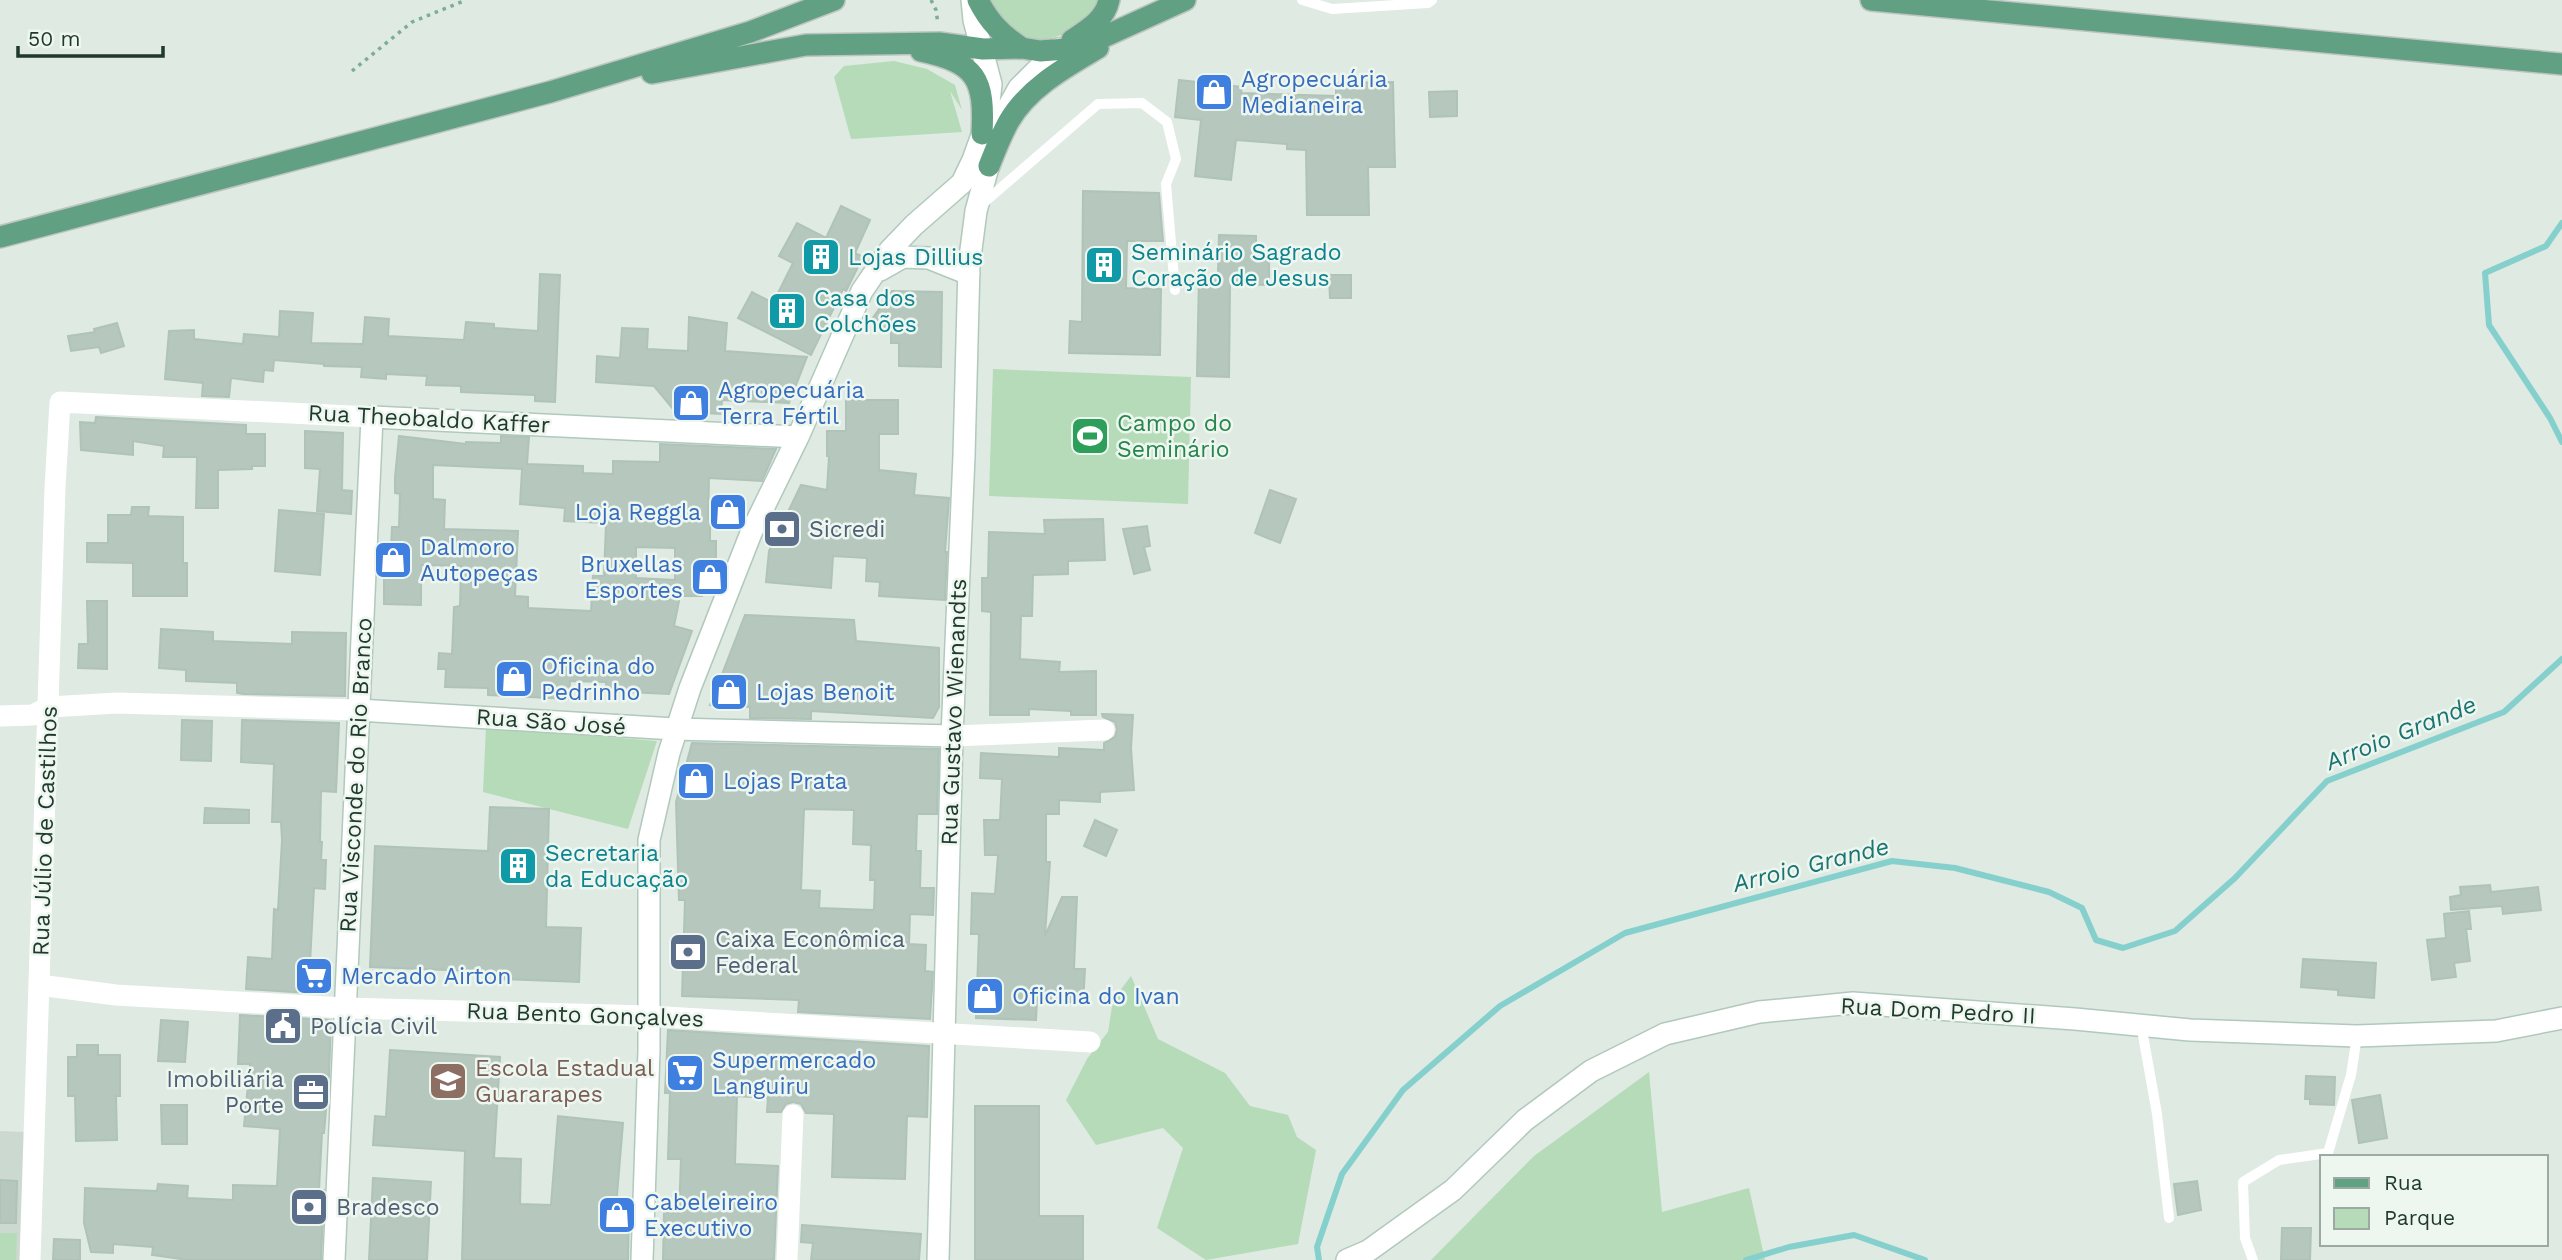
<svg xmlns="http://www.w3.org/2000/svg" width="2562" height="1260" font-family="'Work Sans',sans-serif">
<rect width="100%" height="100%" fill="#deeae2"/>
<path fill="#ccd9d1" d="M0 1131 25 1132 22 1260H0Z"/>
<path fill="#b6dbb9" d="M987 0H1098C1085 33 1036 54 1007 27 999 20 993 8 987 0Z
M894 61 927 69 955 85 962 110 950 91 962 132 851 139 834 77 844 66Z
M993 369 1191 377 1188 504 989 496Z
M486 727 657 741 628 829 483 792Z
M1131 976 1158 1039 1225 1073 1250 1106 1288 1115 1297 1137 1316 1150 1298 1244 1206 1260 1157 1228 1183 1148 1163 1128 1096 1145 1066 1100 1087 1059 1108 1032 1113 1000Z
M1649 1072 1662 1212 1749 1188 1765 1260H1431L1534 1156Z
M0 1233H17L16 1260H0Z"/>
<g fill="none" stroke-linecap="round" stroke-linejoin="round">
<path stroke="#85d0cd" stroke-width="6" d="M2562 223 2546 246 2485 273 2489 325 2550 418 2562 442
M1319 1260 1317 1247 1342 1174 1403 1090 1500 1006 1625 933 1892 861 1955 868 2049 892 2082 908 2096 940 2123 948 2175 931 2235 878 2327 781 2504 712 2562 659
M1746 1260 1789 1247 1854 1235 1925 1260"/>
</g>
<path fill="#b6c7bd" stroke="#b0c3b8" stroke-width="2" fill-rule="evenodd" d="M1179 80 1242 87 1241 93 1336 96V83L1393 82 1395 167H1368L1369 215H1307L1306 150 1287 149V144L1236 140 1231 180 1195 176 1201 120 1175 117Z
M1457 91V116L1430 117 1429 92Z
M1083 191 1159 193 1163 241H1127L1126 288 1161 289 1160 355 1069 353 1070 321 1082 322Z
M841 206 870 220 855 253 863 257 846 291 843 289 811 355 738 318 752 292 773 303 793 263 779 256 797 223 826 238Z
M1219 235 1256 236V256H1269V285L1230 284 1229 377 1197 376 1199 276H1218Z
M540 274 560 275 555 402 535 401V395L461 392V386L426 385 427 376 386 374V379L361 377 362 367 324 366V364L274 360 273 371 264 370 263 382 231 378 229 397 202 396 203 383 165 379 169 331 194 330V339L243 344 244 334 279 337 280 311 313 313 311 343 363 344 365 317 389 319 388 336 464 340 466 322 494 324V328L538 331Z
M1329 275H1351V298H1330Z
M892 291 942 292 941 367 899 366V343H891V332L872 319Z
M689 317 727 323 725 351 807 357 789 403 722 400 721 414 687 412V409H673L654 386 596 382 597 356 620 358 622 328 648 329 647 349 688 351Z
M117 323 124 346 101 353 99 347 71 351 68 336 95 332 94 329Z
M846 400H898V434H879V470L916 474 914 495 949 498 945 552H947L945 600 879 596 880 582 866 581 867 558 833 556 831 588 766 582 769 551 801 485 827 490 829 456H827V431H846Z
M96 417 246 425V434H265V466H252V469L218 470V508H196L197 457H163L164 446 133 441V455L81 450 80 422 95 423Z
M305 431 343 433 342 490 352 491 351 514 317 511 320 469 305 468Z
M399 436 466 444V442L501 443V436L529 437 527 464 583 466V473L613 474V461L660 462V444L776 449 762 481 709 478 708 519H710V541H716V573H702V596H680L674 626 692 631 669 694 606 691V682L570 681 569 699 488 695V688L445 687 446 669H438L439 653 452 654 454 607 460 606 461 566 421 565V605L384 604V572H390L392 527H399L400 494 395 493V477ZM433 465 522 469 520 504 565 508 564 521 606 523 604 576H593L591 611 528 608V597L515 596 518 531 444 529 445 500 433 499ZM636 547 675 548V580L636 578Z
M1270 490 1296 499 1280 543 1255 533Z
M132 507H149L148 516 183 517V563H187V596H133V563L87 562V543H108V515H131Z
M279 510 324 514 320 575 275 571Z
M1103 519 1105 560 1068 561V574L1033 575 1032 616H1021L1020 659 1060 662 1059 672 1096 671V715H1071V711L1029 709V715H990L991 612 982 611V578H988L989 532 1045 534 1044 520Z
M1147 526 1150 546 1144 547 1150 570 1134 574 1123 529Z
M87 601H107V669L78 668 79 644H88Z
M745 615 854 620 856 641 939 648V707L933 718 811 711V719L750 718V707L710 705Z
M161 629 213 632V641L292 644V632L346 633 345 696 243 694 237 693V683L186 681V670L159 668Z
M1102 714 1133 715 1131 748 1134 790 1100 792V802L1059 800V814H1046V862H1050L1045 936 1062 897H1077L1074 969H1085L1083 1003 1037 1000 1036 1020 976 1018 979 934H971L972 893 995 894 998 855H985L984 820H1000L1002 779 980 778 981 753 1059 757V748L1104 750V743L1115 737 1117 729 1115 722 1103 717Z
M182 720 212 721 211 761 181 760Z
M242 720 339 723 336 792 321 791 320 842H322L321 860H326L325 889 314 888 310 963 324 964 323 994 246 989 248 957 272 959 274 909 278 910 282 840 281 822H272L274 764 241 762Z
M692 743 939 749 937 814H917L916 851H921L920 888H934L933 915 910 914 909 944 926 945 925 971 933 972 930 1019 798 1012 799 1000 682 996 685 900H679L676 802ZM804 809 854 810 853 844 871 845 870 880H875L874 910 819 908 820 891 801 890Z
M490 807 549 809 546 927 581 928 579 982 498 979V972L370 967 375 846 488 851Z
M205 808 249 810V823H204Z
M1095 820 1117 830 1106 856 1084 846Z
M2490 885 2491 892 2538 887 2541 910 2503 914 2502 906 2451 910 2450 897 2461 895 2460 887Z
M2469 911 2471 929H2466L2470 961 2454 963 2456 977 2432 980 2427 940 2446 938 2444 914Z
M2303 959 2376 963 2374 998 2338 995V990L2301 987Z
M240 1015 331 1020 329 1075 324 1133H322L319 1190H324L321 1260H188L152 1255 153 1247 113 1244V1253L91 1252 84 1223 85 1188 157 1191 158 1184 188 1186 187 1198 233 1200V1185L277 1186 280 1129 244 1126 250 1064H238Z
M161 1020 188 1022 185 1062 158 1061Z
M668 1030 929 1046 927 1117 907 1116 905 1179 832 1177 834 1114 806 1113 801 1104 793 1102 786 1104 781 1112H767L768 1098 737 1096 735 1164 778 1166 774 1260H663L664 1212 679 1213 681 1159H668L670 1093H665Z
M77 1045H98V1055H120V1096H116L117 1140 76 1141 75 1096H68V1057H77Z
M390 1050 500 1057 494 1158 521 1159 520 1204 551 1205 558 1116 623 1123 616 1207H629L628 1260H462L465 1151 373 1145 375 1116 386 1117Z
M2306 1076 2335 1077 2334 1105 2310 1104V1099H2305Z
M2380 1095 2387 1138 2359 1143 2352 1100Z
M161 1105H187V1144H162Z
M975 1106H1039V1216H1083V1260H975Z
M373 1178 431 1182 427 1260H369Z
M0 1180 17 1181 16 1223H0Z
M2197 1181 2201 1210 2178 1215 2174 1184Z
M802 1225 921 1234 919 1260H811L813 1243 801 1242Z
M2282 1228H2311L2310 1260H2281Z
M54 1239 80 1240V1260H53Z"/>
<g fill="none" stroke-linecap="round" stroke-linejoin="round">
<defs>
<path id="secondary" d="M880 270 903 257 929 258 969 274
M358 710 675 729 952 736
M334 1260 372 417 798 437
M642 1260 649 1050V840L669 753 690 688 751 533 798 437 862 291 890 250 914 225 962 183 973 160 987 121 991 84 974 20 972 0
M938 1260 952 736 964 456 969 265 976 211 1001 120 1019 88 1058 49
M1347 1260 1368 1251 1453 1190 1525 1120 1591 1071 1665 1034 1759 1012 1853 1003 2075 1019 2190 1030 2357 1036 2496 1031 2562 1018"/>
<path id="primary" d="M978 0C989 22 1002 35 1022 48
M1871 0 2562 64
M1072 40C1087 30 1105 20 1109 0
M921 51C977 63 985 79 982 134
M652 73 806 45 939 43 983 49 1022 48 1040 51 1079 48 1185 0
M989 166C995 151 1001 135 1009 121 1029 87 1066 67 1098 48
M0 237 550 92 750 32 834 0"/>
</defs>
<use href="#secondary" stroke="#b1c9bc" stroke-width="24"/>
<use href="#primary" stroke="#bcc4c0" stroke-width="24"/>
<path stroke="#7ead95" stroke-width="3.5" stroke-dasharray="3.5 5" stroke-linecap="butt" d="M931 0 936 10 938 24
M352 71 412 22 466 0"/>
<path stroke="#fff" stroke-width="10" d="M1302 0 1332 9 1428 3 1432 0
M980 206 1098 104 1142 103 1167 122 1176 159 1166 184 1175 290
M2141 1024 2157 1114 2169 1218
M2253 1260 2245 1238 2243 1182 2279 1160 2328 1153 2351 1075 2357 1036"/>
<path stroke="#fff" stroke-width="21" d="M0 716 33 715 49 707 117 703 358 710
M952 736 1104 730
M39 985 116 995 345 1008 649 1016 1090 1042
M30 1260 55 488 60 402 372 417
M787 1260 793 1115"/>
<use href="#secondary" stroke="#fff" stroke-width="21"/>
<use href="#primary" stroke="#62a084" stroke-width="21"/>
</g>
<defs>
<symbol id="shop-square" viewBox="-11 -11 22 22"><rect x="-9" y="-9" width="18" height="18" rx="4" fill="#3f7fe0" stroke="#eef6f0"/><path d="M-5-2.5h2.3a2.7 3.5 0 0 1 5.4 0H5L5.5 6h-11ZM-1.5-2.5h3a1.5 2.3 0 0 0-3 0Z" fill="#fff"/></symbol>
<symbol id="building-square" viewBox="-11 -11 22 22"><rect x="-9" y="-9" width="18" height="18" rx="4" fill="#0f9aa8" stroke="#eef6f0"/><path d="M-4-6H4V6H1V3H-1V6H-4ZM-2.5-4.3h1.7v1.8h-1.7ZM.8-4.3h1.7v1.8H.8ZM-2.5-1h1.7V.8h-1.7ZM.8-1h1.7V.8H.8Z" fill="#fff"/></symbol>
<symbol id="stadium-square" viewBox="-11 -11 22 22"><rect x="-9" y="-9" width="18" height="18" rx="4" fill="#2e9e5b" stroke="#eef6f0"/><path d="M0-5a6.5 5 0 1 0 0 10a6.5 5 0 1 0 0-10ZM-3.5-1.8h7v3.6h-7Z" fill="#fff"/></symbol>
<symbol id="bank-square" viewBox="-11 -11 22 22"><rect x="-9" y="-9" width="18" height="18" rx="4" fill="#5c6f8a" stroke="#eef6f0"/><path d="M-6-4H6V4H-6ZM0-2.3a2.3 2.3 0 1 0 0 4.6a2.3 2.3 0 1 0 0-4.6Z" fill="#fff"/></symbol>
<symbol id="supermarket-square" viewBox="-11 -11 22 22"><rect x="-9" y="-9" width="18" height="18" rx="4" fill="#3f7fe0" stroke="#eef6f0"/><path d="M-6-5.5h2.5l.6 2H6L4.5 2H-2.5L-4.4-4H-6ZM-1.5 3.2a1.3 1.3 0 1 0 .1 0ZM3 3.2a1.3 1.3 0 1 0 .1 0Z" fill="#fff"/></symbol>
<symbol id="civic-square" viewBox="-11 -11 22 22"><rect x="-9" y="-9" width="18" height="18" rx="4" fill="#5c6f8a" stroke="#eef6f0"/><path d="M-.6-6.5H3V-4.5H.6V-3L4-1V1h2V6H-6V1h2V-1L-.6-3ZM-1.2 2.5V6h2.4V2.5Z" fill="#fff"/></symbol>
<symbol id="school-square" viewBox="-11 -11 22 22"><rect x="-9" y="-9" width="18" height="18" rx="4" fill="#8d6e63" stroke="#eef6f0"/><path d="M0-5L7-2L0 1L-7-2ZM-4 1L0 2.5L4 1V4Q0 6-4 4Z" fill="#fff"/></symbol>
<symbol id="office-square" viewBox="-11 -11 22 22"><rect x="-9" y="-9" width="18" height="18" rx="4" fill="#5c6f8a" stroke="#eef6f0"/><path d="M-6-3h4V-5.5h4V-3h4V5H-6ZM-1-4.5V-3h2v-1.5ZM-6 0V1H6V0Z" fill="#fff"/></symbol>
</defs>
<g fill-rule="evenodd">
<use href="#shop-square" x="1192" y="70" width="44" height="44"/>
<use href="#building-square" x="799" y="235" width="44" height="44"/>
<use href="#building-square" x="1082" y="243" width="44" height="44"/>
<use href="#building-square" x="765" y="289" width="44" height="44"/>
<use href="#shop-square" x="669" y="381" width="44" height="44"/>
<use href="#stadium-square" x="1068" y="414" width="44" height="44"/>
<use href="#shop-square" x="706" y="490" width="44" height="44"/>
<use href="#bank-square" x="760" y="507" width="44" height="44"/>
<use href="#shop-square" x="371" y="538" width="44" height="44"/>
<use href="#shop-square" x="688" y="555" width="44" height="44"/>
<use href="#shop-square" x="492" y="657" width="44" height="44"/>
<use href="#shop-square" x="707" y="670" width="44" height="44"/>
<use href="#shop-square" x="674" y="759" width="44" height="44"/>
<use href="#building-square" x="496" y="844" width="44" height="44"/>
<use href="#bank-square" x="666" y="930" width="44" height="44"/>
<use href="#supermarket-square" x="292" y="954" width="44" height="44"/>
<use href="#shop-square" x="963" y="974" width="44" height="44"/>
<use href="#civic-square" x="261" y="1004" width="44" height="44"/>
<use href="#supermarket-square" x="663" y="1051" width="44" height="44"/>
<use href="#school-square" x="426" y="1059" width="44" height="44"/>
<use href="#office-square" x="289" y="1070" width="44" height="44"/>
<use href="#bank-square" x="287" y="1185" width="44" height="44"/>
<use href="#shop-square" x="595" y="1193" width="44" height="44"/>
</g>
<g text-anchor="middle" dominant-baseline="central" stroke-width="5" stroke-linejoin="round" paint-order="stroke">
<g font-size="23" fill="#366cbe" stroke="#eef6f0" text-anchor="start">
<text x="1241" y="79">Agropecuária<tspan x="1241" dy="26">Medianeira</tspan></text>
<text x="718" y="390">Agropecuária<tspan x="718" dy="26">Terra Fértil</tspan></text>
<text x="701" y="512" text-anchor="end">Loja Reggla</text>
<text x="420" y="547">Dalmoro<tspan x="420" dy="26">Autopeças</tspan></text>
<text x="683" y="564" text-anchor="end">Bruxellas<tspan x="683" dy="26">Esportes</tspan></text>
<text x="541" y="666">Oficina do<tspan x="541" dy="26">Pedrinho</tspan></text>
<text x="756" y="692">Lojas Benoit</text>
<text x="723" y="781">Lojas Prata</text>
<text x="341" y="976">Mercado Airton</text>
<text x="1012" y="996">Oficina do Ivan</text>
<text x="712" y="1060">Supermercado<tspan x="712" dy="26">Languiru</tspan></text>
<text x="644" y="1202">Cabeleireiro<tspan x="644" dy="26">Executivo</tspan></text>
</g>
<g font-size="23" fill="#0d838f" stroke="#eef6f0" text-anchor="start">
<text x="1131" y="252">Seminário Sagrado<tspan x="1131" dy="26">Coração de Jesus</tspan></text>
<text x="848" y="257">Lojas Dillius</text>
<text x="814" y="298">Casa dos<tspan x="814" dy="26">Colchões</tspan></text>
<text x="545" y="853">Secretaria<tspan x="545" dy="26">da Educação</tspan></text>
</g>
<g font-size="23" fill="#1f392d" stroke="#eef6f0">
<text transform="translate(429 419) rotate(3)">Rua Theobaldo Kaffer</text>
<text transform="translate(954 712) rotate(-88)">Rua Gustavo Wienandts</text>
<text transform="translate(551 722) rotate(4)">Rua São José</text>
<text transform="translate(356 775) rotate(-87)">Rua Visconde do Rio Branco</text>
<text transform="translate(45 831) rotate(-88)">Rua Júlio de Castilhos</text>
<text transform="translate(1938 1011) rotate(3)">Rua Dom Pedro II</text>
<text transform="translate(585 1015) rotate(2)">Rua Bento Gonçalves</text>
</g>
<g font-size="23" fill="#27864d" stroke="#eef6f0" text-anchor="start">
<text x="1117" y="423">Campo do<tspan x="1117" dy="26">Seminário</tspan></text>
</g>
<g font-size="23" fill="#4e5e75" stroke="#eef6f0" text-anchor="start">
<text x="809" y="529">Sicredi</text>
<text x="715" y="939">Caixa Econômica<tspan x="715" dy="26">Federal</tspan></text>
<text x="310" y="1026">Polícia Civil</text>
<text x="284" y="1079" text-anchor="end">Imobiliária<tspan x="284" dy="26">Porte</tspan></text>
<text x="336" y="1207">Bradesco</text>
</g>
<g font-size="23" fill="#785e54" stroke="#eef6f0" text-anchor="start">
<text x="475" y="1068">Escola Estadual<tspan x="475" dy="26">Guararapes</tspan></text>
</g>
<g font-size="24" font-style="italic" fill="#1a7472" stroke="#eef6f0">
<text transform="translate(2401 733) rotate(-22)">Arroio Grande</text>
<text transform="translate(1811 865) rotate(-14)">Arroio Grande</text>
</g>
</g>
<rect x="2320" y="1155" width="228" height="91" fill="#eef6f0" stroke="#9baaa2" stroke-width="2"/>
<rect x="2334" y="1178" width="35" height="10" fill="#62a084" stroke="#9baaa2" stroke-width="2"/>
<text x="2384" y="1190" font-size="21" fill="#1f392d">Rua</text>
<rect x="2334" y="1208" width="35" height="21" fill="#b6dbb9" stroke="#9baaa2" stroke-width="2"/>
<text x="2384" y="1225" font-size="21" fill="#1f392d">Parque</text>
<path d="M18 46v10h145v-10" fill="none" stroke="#1f392d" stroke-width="3.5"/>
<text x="28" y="46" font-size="21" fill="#1f392d" stroke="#eef6f0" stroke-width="5" paint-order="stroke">50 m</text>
</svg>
